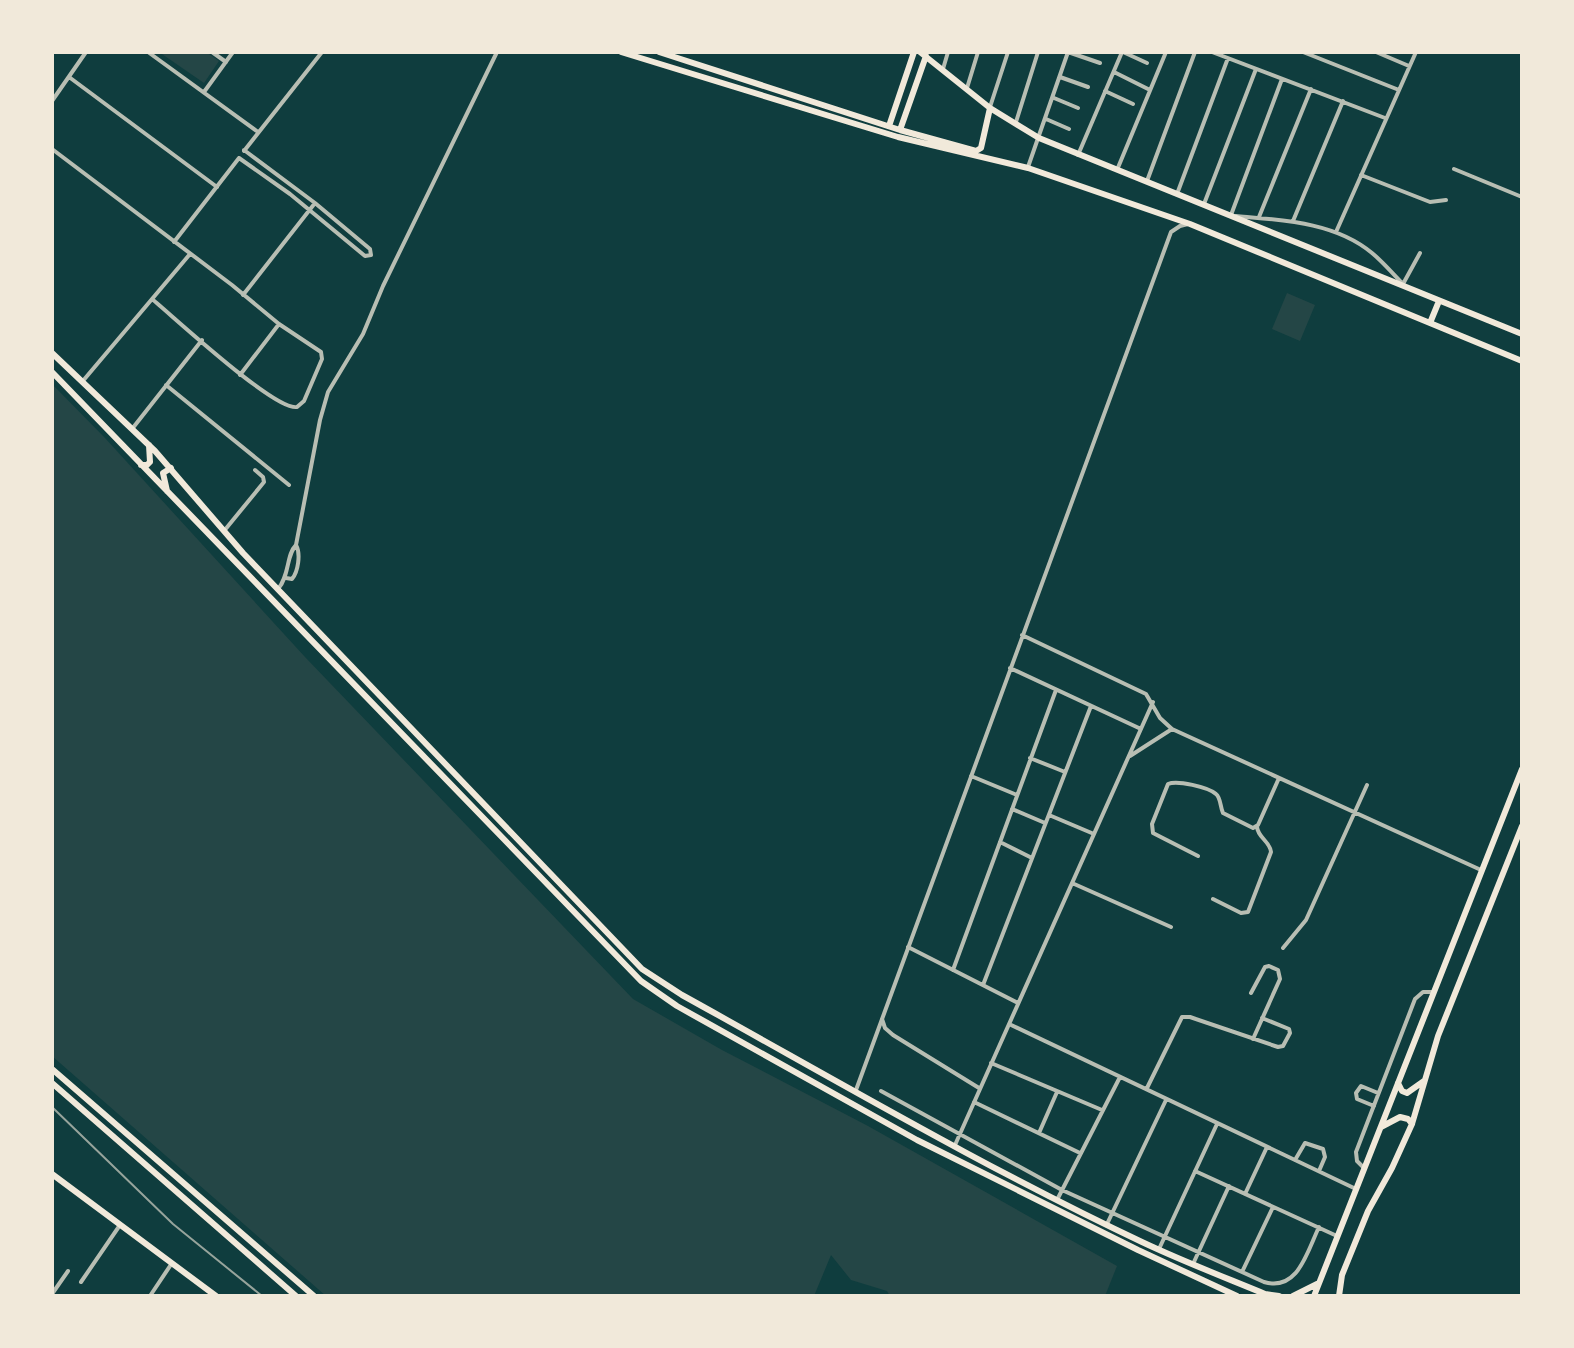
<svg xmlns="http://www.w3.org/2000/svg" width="1574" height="1348" font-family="Raleway,sans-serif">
<rect width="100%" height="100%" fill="#0f3d3e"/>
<path fill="#244646" d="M159 52H206L219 61 204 83Z
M1287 293 1315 305 1300 341 1272 329Z
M52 384 105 438 305 657 633 999 722 1050 868 1126 1117 1266 1105 1296H890L887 1291 851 1280 831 1255 814 1296H326L52 1056Z"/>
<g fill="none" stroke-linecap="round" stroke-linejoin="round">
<path stroke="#b8beb3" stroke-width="4" d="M148 52 258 132
M212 52 226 62
M1068 52 1100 63
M1123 52 1147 63
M1212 52 1385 118
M1303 52 1399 90
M1376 52 1409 66
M943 69 948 52
M1114 72 1150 90
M69 77 217 187
M1060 77 1088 87
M967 88 978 52
M1105 91 1133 104
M204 92 233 52
M1054 98 1078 108
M52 101 86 52
M990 107 1008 52
M1046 119 1069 129
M1016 122 1038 52
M52 149 232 285 279 324 321 352 322 359 304 401 297 407C275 411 175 318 152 299
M244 151 322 52
M1078 155 1122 52
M239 158 290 194 365 256 371 255 370 249 315 203 244 150
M1028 167 1068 52
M1454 169 1522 197
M1117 170 1166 52
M1361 175 1430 202 1446 200
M1147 181 1195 52
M1177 194 1228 58
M1204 204 1256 69
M1231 215 1282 79
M1236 216C1282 220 1335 222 1372 253 1383 262 1393 274 1403 284
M1259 217 1311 89
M1293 221 1343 101
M1336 232 1416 52
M174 242 239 158
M1403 284 1420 253
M243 295 315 203
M240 375 279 324
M82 382 190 254
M166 385 289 485
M132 429 202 340
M224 531 264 482 263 477 255 470
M286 578 292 579C298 572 301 554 296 545
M278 589C290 575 286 555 296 545L320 420 328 392 363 334 383 286 497 52
M1022 635 1146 694 1160 718 1172 729 1481 870
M1010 668 1141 729
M1130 756 1172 729
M1030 758 1065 772
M971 776 1017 795
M1012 809 1045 823
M1049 815 1094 834
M1000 842 1032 858
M1198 856 1153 833 1152 824 1168 784C1177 780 1208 787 1216 794 1221 798 1220 807 1223 813L1253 828 1258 825 1279 778
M1072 883 1171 927
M1213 899 1241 913 1248 912 1271 852C1270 841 1258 838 1257 827
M908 947 1018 1003
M1283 948 1306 920 1367 785
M953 970 1056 690
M983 985 1091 706
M1251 993 1265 967 1269 966 1278 970 1280 979 1253 1039
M882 1019 885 1028 893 1035 979 1088
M1009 1024 1356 1189
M991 1063 1102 1110
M1147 1088 1182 1017H1190L1278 1047 1283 1046 1290 1033 1289 1029 1262 1018
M856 1090 1171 232 1180 226 1188 224
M881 1091 1062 1190 1264 1282C1298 1292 1307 1252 1319 1227
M974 1102 1080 1153
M1374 1106 1357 1099 1356 1093 1361 1086 1378 1093
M1039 1133 1057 1092
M955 1145 1153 702
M1295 1160 1305 1143 1323 1149 1325 1157 1319 1171
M1364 1168 1357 1161 1356 1152 1415 999 1423 992H1433
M1195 1171 1337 1236
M1245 1194 1267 1147
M1058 1198 1120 1077
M1107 1224 1166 1100
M1159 1249 1217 1124
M1193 1264 1229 1186
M1242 1272 1273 1207
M81 1282 120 1225
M52 1294 68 1271
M150 1296 172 1263"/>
<path stroke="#f1e9da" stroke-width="6" d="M621 52 898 137 1028 168 1190 224 1522 361
M659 52 900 130 976 151 981 148 990 108
M920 52 990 108 1039 138 1522 334
M889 126 914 52
M900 130 926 56
M1430 323 1439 301
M52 353 155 451 243 553 642 969 682 995C834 1079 985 1168 1142 1242 1182 1261 1224 1277 1265 1294L1279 1296
M52 372 641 981 677 1006 917 1140 1138 1250 1237 1296
M141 465H147L150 462 149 445
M167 491 163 473 171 468
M52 1069 314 1296
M52 1083 296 1296
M1398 1083 1402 1091 1407 1093 1424 1081
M1381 1127 1400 1117 1408 1119 1412 1124
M52 1174 216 1296
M1293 1296 1319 1283
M1314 1296 1522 769
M1339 1296 1342 1275 1368 1211 1392 1168 1412 1124 1438 1036 1522 826"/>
<path stroke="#97a49c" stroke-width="2" d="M52 1107 173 1224 262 1296"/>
</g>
<rect width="1574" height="1348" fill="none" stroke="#f1e9da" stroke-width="108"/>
</svg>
